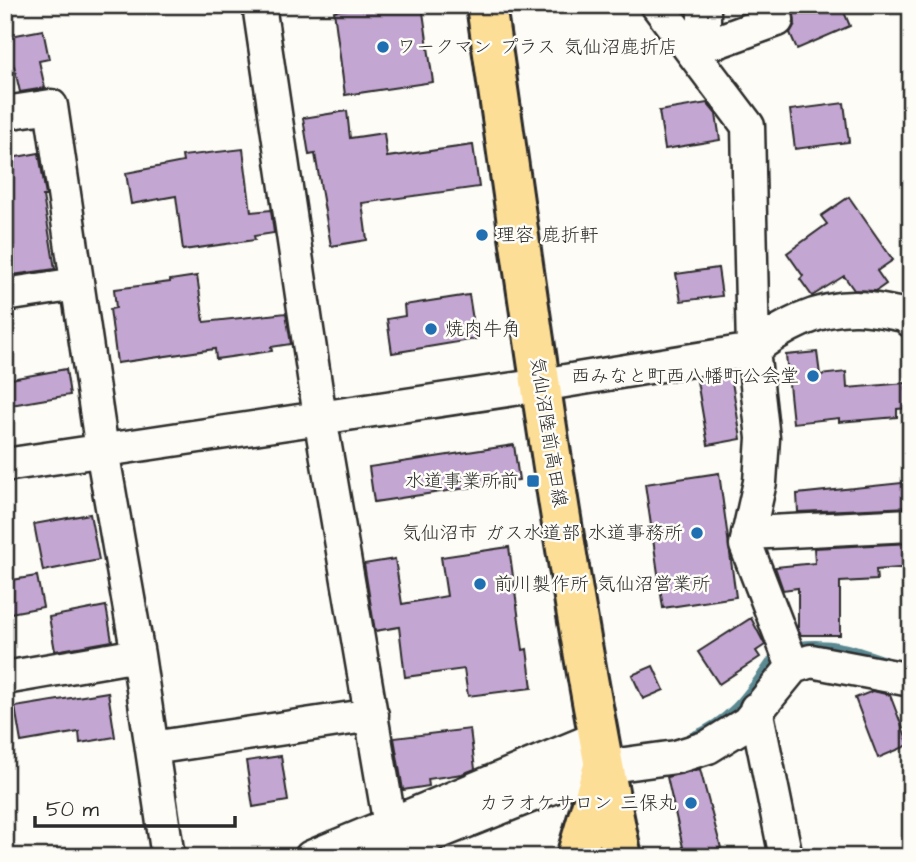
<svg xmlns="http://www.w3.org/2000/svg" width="916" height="862" font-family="'Architects Daughter','Klee One',sans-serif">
<rect width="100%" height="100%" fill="#fdfcf7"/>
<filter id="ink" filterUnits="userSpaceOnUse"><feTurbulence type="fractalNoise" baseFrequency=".0143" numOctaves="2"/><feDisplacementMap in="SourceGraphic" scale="14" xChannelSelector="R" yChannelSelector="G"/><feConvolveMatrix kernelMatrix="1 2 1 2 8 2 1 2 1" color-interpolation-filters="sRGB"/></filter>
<g filter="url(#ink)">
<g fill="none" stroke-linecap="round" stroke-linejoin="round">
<path stroke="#5a8992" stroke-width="8" d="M799 645C832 641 858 650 888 661
M690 737C732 719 747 695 772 659"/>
</g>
<path fill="#c4a6d2" stroke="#2b2b2b" stroke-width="2" d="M377 5H422L433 82 345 95 334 11Z
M788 5H841L850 26 797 49 790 33 795 24 794 14Z
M43 30 49 59 39 61 45 88 20 92 14 66 5 68V37Z
M707 103 716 114 720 140 665 149 659 111Z
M844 103 849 142 795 149 790 110Z
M347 111 350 138 384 133 387 157 473 145 479 187 362 203 367 240 331 246 315 154 309 155 303 118Z
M243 149 251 212 271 210 274 233 254 236 255 240 183 250 176 196 131 204 126 173 183 162 182 156Z
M39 153 46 196H43L55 269 5 276V159Z
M849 197 893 260 877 271 886 284 876 291 854 290 844 276 812 296 800 279 803 276 787 253 827 224 821 216Z
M718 268 722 296 681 301 676 274Z
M197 276 204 322 286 313 291 344 271 347 272 351 216 359 215 349 117 363 110 309 116 308 114 289 170 282V280Z
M469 295 476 339 392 353 387 319 405 316 404 305Z
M817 352 820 375 846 372 847 388 906 383 908 408 897 409V417L839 422V418L793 423 786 355Z
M66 369 70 395 5 406V380Z
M731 375 741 439 708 445 697 381Z
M514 445 519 480 374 502 369 467Z
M719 473 736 597 663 608 645 484Z
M911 482V507L798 512 797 494Z
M90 514 99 560 43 571 34 524Z
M911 543V567L876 570 877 580 840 582V635H801L798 630V588L783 590 775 567 815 563 814 548Z
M509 547 523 650 527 649 532 688 468 696 464 669 405 677 399 627 375 631 364 564 395 559 402 604 447 596 441 557Z
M37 576 43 607 5 614V581Z
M106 606 112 641 55 651 49 617Z
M751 618 765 645 756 651 760 657 719 684 698 652Z
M653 666 664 690 643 699 632 675Z
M873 691 890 695 909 745 878 758 855 698Z
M108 692 115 737 80 743 79 732 21 742 15 707Z
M470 729 475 769 462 774 428 779 429 786 403 790 394 738Z
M281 756 288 801 253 807 246 761Z
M700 769 721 848 685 856 667 777Z"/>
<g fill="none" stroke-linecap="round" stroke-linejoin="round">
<defs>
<path id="street" d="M259 5 320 417 394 849
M657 5 748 126 753 350 763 438 760 482 746 545 793 667
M704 34 719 41 777 20
M692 50 704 34V5
M5 113 51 106 102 450 138 655 168 857
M5 295 77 284
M5 465 541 385 753 350C781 327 819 307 857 308 873 308 890 313 905 315L911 321
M748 533 911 525
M5 678 138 655
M756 709 786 857
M152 748 372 715
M311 857 597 738
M377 857 603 767 676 757 708 747 747 723 793 667 811 661 911 680"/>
<path id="primary" d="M486 5C527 290 564 575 622 857"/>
<path id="highway" d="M576 857 603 767"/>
</defs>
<use href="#street" stroke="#2b2b2b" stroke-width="37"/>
<use href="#primary" stroke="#2b2b2b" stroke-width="44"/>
<use href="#highway" stroke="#2b2b2b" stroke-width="44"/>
<use href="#street" stroke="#fdfcf7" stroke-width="32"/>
<use href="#primary" stroke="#fdde96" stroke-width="38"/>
<use href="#highway" stroke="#fdde96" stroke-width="38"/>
</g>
</g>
<g fill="#1f6fb2" stroke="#fdfcf7" stroke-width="2.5">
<circle cx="383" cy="47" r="7"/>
<circle cx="482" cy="235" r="7"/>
<circle cx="431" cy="329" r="7"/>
<circle cx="813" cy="376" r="7"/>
<rect x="526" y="474" width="14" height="14" rx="3.5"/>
<circle cx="697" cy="533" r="7"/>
<circle cx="480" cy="584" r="7"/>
<circle cx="691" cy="803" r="7"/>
</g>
<g text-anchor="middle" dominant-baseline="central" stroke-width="5" stroke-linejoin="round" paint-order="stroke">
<g font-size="19" fill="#2b2b2b" stroke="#fdfcf7" text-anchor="start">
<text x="397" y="47">ワークマン プラス 気仙沼鹿折店</text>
<text x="496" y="235">理容 鹿折軒</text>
<text x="445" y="329">焼肉牛角</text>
<text x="799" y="376" text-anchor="end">西みなと町西八幡町公会堂</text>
<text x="519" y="481" text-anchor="end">水道事業所前</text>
<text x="683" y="533" text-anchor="end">気仙沼市 ガス水道部 水道事務所</text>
<text x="494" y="584">前川製作所 気仙沼営業所</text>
<text x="677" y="803" text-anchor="end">カラオケサロン 三保丸</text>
</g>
<g font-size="19" fill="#2b2b2b" stroke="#fdfcf7">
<text transform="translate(548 432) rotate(81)">気仙沼陸前高田線</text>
</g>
</g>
<rect width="916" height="862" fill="none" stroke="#fdfcf7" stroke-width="28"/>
<rect x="14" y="14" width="888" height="834" fill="none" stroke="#2b2b2b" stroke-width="2.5" filter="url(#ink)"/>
<path d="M35 816v10h200v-10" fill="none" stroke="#2b2b2b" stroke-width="3.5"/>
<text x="46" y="816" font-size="21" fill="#2b2b2b" stroke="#fdfcf7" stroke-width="5" paint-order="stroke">50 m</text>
</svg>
